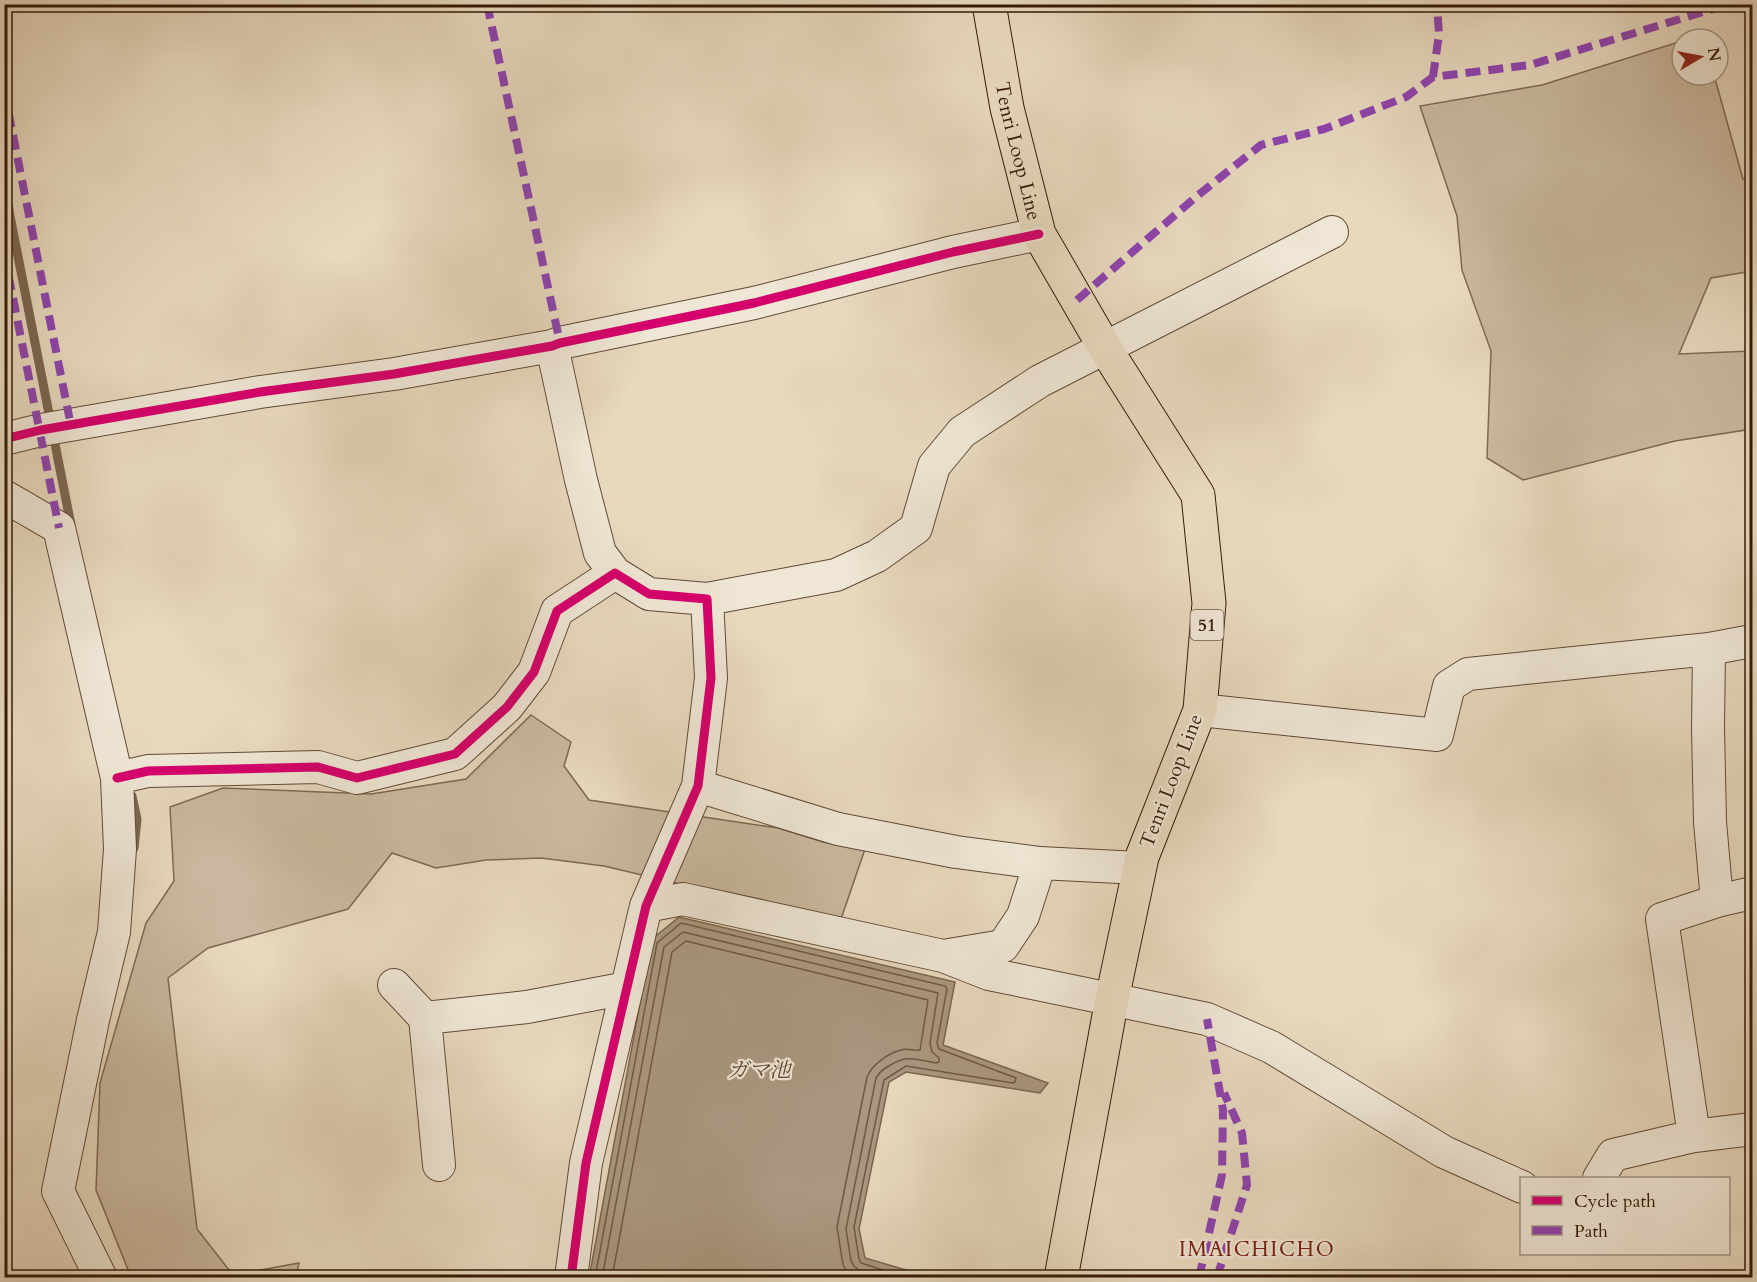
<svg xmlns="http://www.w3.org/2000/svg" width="1757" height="1282" font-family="Cardo,'Noto Serif JP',serif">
<rect width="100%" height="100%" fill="#e7d8be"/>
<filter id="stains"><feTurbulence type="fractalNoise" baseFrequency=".00333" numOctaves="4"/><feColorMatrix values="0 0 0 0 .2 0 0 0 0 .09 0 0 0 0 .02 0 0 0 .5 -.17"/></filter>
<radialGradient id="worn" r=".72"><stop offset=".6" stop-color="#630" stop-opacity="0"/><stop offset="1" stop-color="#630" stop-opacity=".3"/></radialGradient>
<path fill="#c9b89f" stroke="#7e6954" stroke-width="1.5" d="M1682 41V75H1714L1743 179H1752V271L1711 278 1679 354 1752 351V429L1675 441 1523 480 1487 458 1491 351 1462 270 1457 216 1420 106 1542 85Z
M531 715 571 742 564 766 589 800 778 828 823 842 865 849 840 922 604 866 541 858 486 860 436 868 392 853 348 909 208 948 168 978 197 1229 233 1275 299 1263 296 1277H131L96 1190 100 1083 146 923 174 881 170 807 223 788 371 794 466 779Z"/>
<path fill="#aa9780" stroke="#7b6550" stroke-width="1.5" d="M679 917 955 982 943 1045 1048 1083 1040 1093 906 1072 889 1082 859 1229 865 1258 930 1277 589 1278 652 939Z"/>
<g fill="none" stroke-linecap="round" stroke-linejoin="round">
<path stroke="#6f5844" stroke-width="1.5" d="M595 1278 657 943 681 923 945 986 947 989 937 1043 939 1049 1016 1078 1015 1082 1013 1083 906 1066 884 1080 854 1227 859 1259 861 1263 908 1278
M602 1278 664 947 683 932 938 993 930 1043 932 1052 939 1058V1062L936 1063C913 1059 908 1054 887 1067 882 1070 879 1073 876 1078L846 1229 851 1261 854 1266 860 1271 881 1278
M612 1278 672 952 686 941 928 1000 920 1050C914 1051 908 1048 901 1050 888 1053 872 1065 867 1077L837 1227 843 1265 847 1272 853 1278"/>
<path stroke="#7b6550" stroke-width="9" d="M4 177 10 216 71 525
M132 796 137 819 134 848"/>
<defs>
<path id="minor" d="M552 346 581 480 600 553 615 573
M4 439 41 430 260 392 394 374 552 346 560 343 754 303 953 252 1039 234
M4 496 59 528 117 778 120 849 114 932 93 1020 58 1191 101 1278
M707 599 836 575 877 556 916 528 934 466 962 432 1040 381 1332 232
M1709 649 1708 728 1710 822 1717 901
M1200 710 1437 735 1449 686 1468 674 1709 649 1752 641
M117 778 148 771 318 767 357 778 455 754 507 707 534 672 557 611 615 573 649 594 707 599 711 678 698 786 646 906 586 1163 571 1278
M698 786 838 829 956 852 1040 863 1139 868
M646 906 683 899 943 956 1003 946 1023 916 1040 863
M943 956 989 974 1207 1019 1271 1047 1444 1152 1522 1187
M394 985 425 1018 439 1165
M425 1018 527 1007 627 988
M1694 1136 1662 919 1717 901 1752 893
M1599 1178 1613 1155 1694 1136 1752 1129"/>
<g id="major">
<path id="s1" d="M989 4 1007 108 1039 234 1105 348 1198 495 1209 603 1200 710 1142 857 1112 999 1061 1278"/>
</g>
</defs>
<use href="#minor" stroke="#614a36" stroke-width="34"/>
<use href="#major" stroke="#341a08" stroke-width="35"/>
<use href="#minor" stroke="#efe6d5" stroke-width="32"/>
<use href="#major" stroke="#e7d8be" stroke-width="33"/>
<path stroke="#8e44ad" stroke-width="8" stroke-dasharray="15 8" stroke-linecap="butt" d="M487 4 560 343
M1433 77 1439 34 1437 4
M4 90 71 426
M4 253 59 528
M1077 300 1197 196 1261 145 1324 129 1406 97 1433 77 1530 65 1729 4
M1199 1278 1222 1175 1223 1110 1207 1019
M1218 1278 1219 1271 1247 1185 1242 1133 1224 1093"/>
<defs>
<path id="cycleway" d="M4 439 41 430 260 392 394 374 552 346 560 343 754 303 953 252 1039 234
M117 778 148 771 318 767 357 778 455 754 507 707 534 672 557 611 615 573 649 594 707 599 711 678 698 786 646 906 586 1163 571 1278"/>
</defs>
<use href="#cycleway" stroke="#efe6d5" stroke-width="13"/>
<use href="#cycleway" stroke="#d6006c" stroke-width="9"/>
</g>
<g text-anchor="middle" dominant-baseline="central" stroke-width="4.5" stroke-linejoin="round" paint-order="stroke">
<rect fill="#efe6d5" stroke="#6c5746" stroke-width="1.5" x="1190.5" y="610" width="33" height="30" rx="4.5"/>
<g font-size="18" font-weight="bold" fill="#341a08">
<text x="1207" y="625">51</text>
</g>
<g font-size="20" fill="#341a08" stroke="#efe6d5">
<text stroke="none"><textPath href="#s1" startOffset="150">Tenri Loop Line</textPath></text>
<text transform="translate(1171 781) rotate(-69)">Tenri Loop Line</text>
</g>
<g font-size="21" font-style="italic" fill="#5d4632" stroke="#efe6d5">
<text x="759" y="1070">ガマ池</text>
</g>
<g font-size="21" letter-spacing="1.5" fill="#7a1f14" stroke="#efe6d5">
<text x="1257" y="1249">IMAICHICHO</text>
</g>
</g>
<rect width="1757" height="1282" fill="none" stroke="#e7d8be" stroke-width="24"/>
<rect x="6" y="6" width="1745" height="1270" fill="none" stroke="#341a08" stroke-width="3"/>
<rect x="12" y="12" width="1733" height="1258" fill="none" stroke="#341a08" stroke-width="1.5"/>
<rect x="1520" y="1177" width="210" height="78" fill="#efe6d5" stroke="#a49483" stroke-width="1.5"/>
<rect x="1532" y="1196" width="30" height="9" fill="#d6006c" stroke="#a49483" stroke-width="1.5"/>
<text x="1574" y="1207" font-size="18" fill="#341a08">Cycle path</text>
<rect x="1532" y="1226" width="30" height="9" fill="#8e44ad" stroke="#a49483" stroke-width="1.5"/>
<text x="1574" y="1237" font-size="18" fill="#341a08">Path</text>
<g transform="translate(1700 57) rotate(80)"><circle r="28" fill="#efe6d5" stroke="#a49483" stroke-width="1.5"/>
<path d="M0-4.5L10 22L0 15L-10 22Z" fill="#8f2418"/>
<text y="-9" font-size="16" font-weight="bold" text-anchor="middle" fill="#341a08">N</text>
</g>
<rect width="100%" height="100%" filter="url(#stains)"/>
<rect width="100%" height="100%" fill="url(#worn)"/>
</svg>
